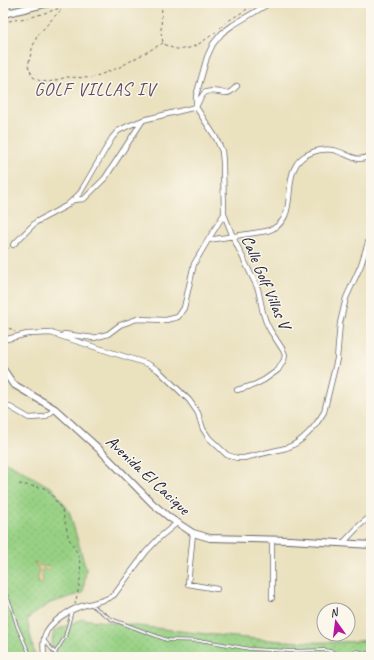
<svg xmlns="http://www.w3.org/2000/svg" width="374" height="660" font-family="Caveat,sans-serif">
<defs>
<pattern id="grass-dots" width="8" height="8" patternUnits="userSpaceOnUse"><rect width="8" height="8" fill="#98d184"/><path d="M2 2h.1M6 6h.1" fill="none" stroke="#83b373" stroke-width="1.8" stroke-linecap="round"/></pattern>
<pattern id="sand-dots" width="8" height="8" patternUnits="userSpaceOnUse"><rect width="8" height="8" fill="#eeda9e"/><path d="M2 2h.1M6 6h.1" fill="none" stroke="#ccbb89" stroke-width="1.8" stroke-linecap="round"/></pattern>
</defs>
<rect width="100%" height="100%" fill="#fbf7ec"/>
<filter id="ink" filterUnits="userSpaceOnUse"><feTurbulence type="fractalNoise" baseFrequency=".025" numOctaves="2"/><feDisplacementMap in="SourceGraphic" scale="8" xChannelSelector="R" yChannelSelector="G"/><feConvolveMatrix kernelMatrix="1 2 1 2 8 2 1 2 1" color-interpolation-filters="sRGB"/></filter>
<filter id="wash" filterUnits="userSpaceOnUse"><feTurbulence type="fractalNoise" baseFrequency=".012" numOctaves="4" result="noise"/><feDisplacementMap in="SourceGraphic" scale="16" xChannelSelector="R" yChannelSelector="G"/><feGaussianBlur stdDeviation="0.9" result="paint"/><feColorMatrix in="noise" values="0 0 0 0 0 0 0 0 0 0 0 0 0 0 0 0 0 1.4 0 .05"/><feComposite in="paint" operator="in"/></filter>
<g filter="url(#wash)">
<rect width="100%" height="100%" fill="#eae1bf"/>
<path fill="url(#grass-dots)" stroke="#5d7a60" d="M3 461 12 465 53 489 69 511 86 569 83 593 50 603 27 619 35 657H3Z
M82 619C130 625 177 631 225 636 274 641 322 645 371 640V657H49L54 631Z"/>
<path fill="url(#sand-dots)" stroke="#887e6c" d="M36 562 42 567 49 566 50 568 48 570 43 569 41 572 43 580 41 584 38 583 39 569 34 563Z
M253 647C259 647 261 650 267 652 270 653 274 653 278 654L277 657H262L263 652 256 650Z"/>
</g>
<g filter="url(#ink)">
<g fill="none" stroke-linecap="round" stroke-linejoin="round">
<defs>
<path id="lane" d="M3 588 11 606 17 626 31 657
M90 604 111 619 167 640 206 641 250 649 291 651 325 650 334 652 341 655H349L357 651 371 654
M44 640 55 653
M58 657 55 653 65 637 72 611"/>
<path id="street" d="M5 14 9 3
M73 200 84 199 105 178 143 120
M208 240 224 214
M13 245 36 222 66 206 73 200 80 193 112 138 118 131 128 126 143 120 196 107C203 93 203 89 220 92 223 93 227 94 230 92 232 91 235 88 237 86
M51 333 148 364 158 370 189 400 198 413 203 429 209 438 227 455 237 458H244L286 448C302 443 316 426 324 412L337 359 340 323 346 298 361 265 371 233
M64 334 94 338 108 334 120 325 137 319 166 320 178 317 184 308 194 264 208 240 267 231C302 221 279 177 302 158 311 151 326 147 337 151 350 155 358 164 371 155
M3 340 27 334 52 333
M237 390 254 385 264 380 278 370 284 360 285 355 283 350 270 330 266 322 263 313 258 289 233 237 224 214 223 162 222 151 216 138 196 107V96L207 57 213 44 222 33 233 25 270 3
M3 403 29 418 45 417 55 409
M193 533 188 584 217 589
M272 540V598
M343 543 360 525 371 516
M44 657C44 650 42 642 45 635 50 621 71 609 85 605 95 602 105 601 114 595L146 552 160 537 178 522"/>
<path id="secondary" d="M3 14 49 3
M3 369 13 384 55 409 99 449 153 504 170 518 193 533 210 538 290 540 371 545"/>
</defs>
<use href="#lane" stroke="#686569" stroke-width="3.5"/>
<use href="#street" stroke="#686569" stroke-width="6"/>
<use href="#secondary" stroke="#686569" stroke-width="8"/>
<path stroke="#686569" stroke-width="1" stroke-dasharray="3 3" stroke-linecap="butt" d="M162 3 161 32 163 43C183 58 202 43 218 30
M65 6 54 17 37 36 32 49 28 66 33 77 40 81 49 82 67 77 91 78 118 68 163 43
M3 22 32 17 76 3
M220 28 228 21 257 3
M3 251 9 248
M3 328 12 329 15 332
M19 484 44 488 53 496 62 510 69 539 79 556 81 572 79 587 75 604"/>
<use href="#lane" stroke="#fff" stroke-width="2"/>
<use href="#street" stroke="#fff" stroke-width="4.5"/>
<use href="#secondary" stroke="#fff" stroke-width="6"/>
</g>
</g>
<g text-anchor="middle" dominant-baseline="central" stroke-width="3" stroke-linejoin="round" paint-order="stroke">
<g font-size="17" fill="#22223b" stroke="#fbf7ec">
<text transform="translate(266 282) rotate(67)">Calle Golf Villas V</text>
<text transform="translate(148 475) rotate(43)">Avenida El Cacique</text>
</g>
<g font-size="18" letter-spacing="1" fill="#5c4a62" stroke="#fbf7ec">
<text x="95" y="89">GOLF VILLAS IV</text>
</g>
</g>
<rect width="374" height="660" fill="none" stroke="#fbf7ec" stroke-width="16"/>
<g transform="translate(336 622) rotate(346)"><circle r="19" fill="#fbf7ec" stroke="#a4a2a5"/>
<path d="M0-3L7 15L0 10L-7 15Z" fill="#b5179e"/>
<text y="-6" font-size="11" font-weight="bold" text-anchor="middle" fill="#22223b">N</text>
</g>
</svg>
